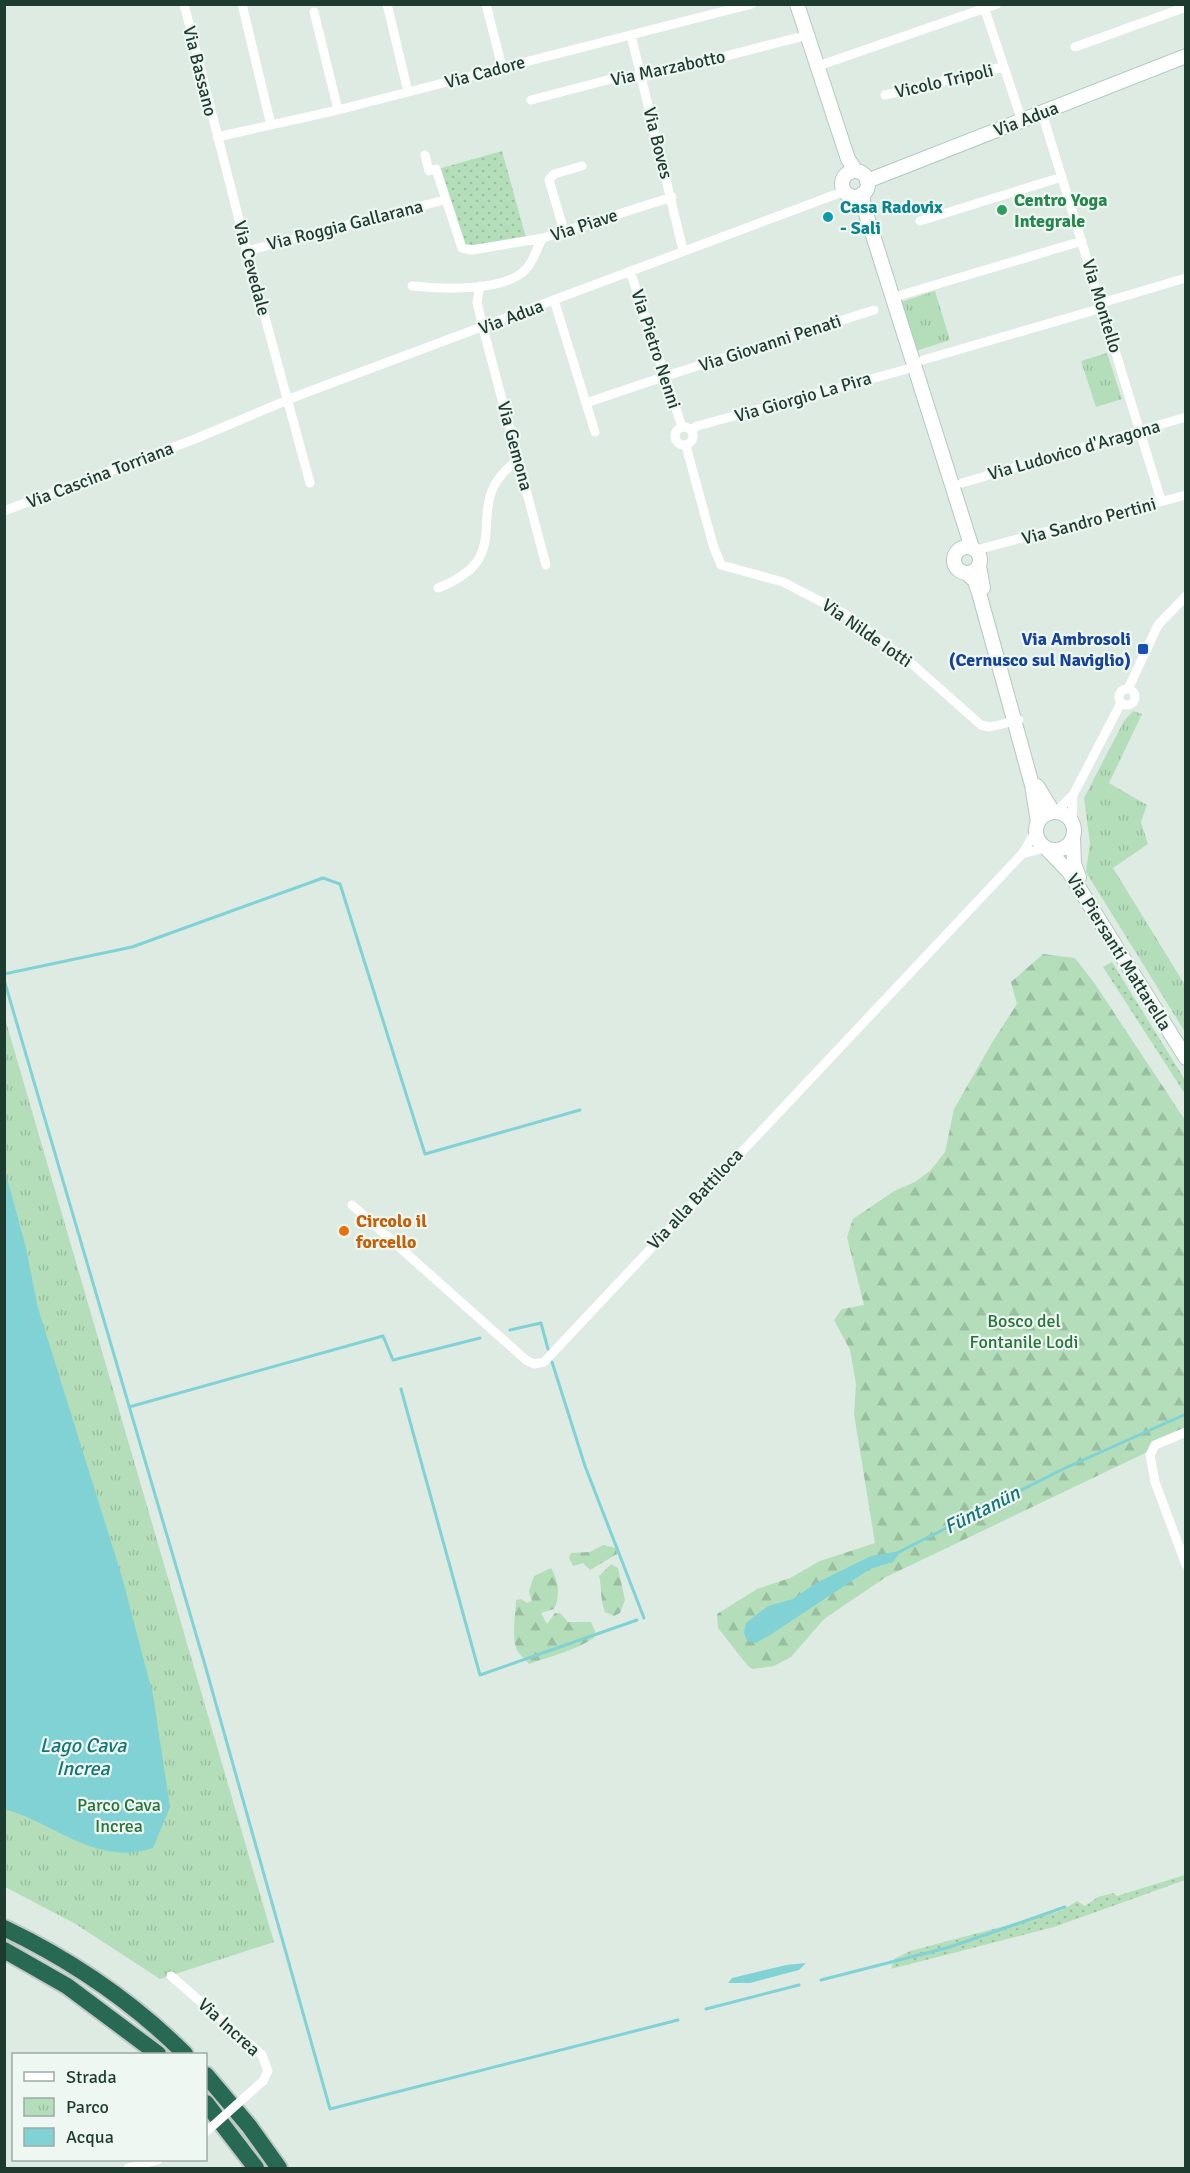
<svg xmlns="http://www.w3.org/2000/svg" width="1190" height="2173" font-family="Signika,sans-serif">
<defs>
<pattern id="grass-dots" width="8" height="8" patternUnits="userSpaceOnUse" patternTransform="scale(1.5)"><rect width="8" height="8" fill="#b4deba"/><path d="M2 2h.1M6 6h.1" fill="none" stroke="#9abfa0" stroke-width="1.8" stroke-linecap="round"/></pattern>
<pattern id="forest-firs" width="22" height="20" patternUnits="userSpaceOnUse" patternTransform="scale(1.5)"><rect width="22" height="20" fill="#b4deba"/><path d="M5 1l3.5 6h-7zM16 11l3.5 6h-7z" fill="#9abfa0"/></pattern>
<pattern id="park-tufts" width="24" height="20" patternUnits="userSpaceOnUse" patternTransform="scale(1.5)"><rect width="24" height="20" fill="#b4deba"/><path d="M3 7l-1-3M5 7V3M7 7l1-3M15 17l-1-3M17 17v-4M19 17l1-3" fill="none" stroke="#9abfa0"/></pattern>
</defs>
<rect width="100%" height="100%" fill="#ddebe3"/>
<path fill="url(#grass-dots)" d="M502 151 526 238 465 246 438 169Z
M1112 962 1185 1080V1094L1103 967Z
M1185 1875V1880L1054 1927 891 1969 894 1959 910 1951 1061 1911 1077 1901 1085 1906 1098 1897 1113 1893 1117 1896Z"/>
<path fill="url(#forest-firs)" d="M1043 954 1075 958 1095 984 1185 1120V1434L886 1577 824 1619 791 1657 774 1666 753 1669 748 1666 718 1628 717 1614 757 1589 790 1578 820 1561 875 1543 854 1414 856 1384 850 1350 834 1320 842 1309 864 1305 847 1237 853 1219 894 1191 915 1182 931 1170 945 1152 954 1109 993 1041 1017 1004 1011 982Z
M603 1545 616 1548 617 1554 590 1570 583 1563 573 1566 569 1558 571 1553 590 1552Z
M611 1564 618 1568 625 1600 620 1613 614 1616 605 1612C600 1599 602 1588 599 1576Z
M551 1568C558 1580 561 1595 554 1609L541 1613 547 1624 555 1613H560L568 1622H591L595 1631 594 1638C574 1651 551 1656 529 1664 525 1659 522 1657 519 1653 510 1643 516 1612 516 1600L521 1599 527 1603 532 1601 529 1591 534 1576Z"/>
<path fill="url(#park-tufts)" d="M935 291 950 340 916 351 901 302Z
M1107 353 1122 399 1096 407 1081 361Z
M1133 711 1142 714 1109 783 1147 805 1141 822 1148 844 1113 868 1185 985V1032L1086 872 1090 843 1084 798 1124 721Z
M4 1015 274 1942 160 1979 74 1923 5 1887Z"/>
<path fill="#80d2d5" d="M4 1167 25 1244 38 1308 122 1577 153 1695 170 1807 153 1848C98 1867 54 1823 5 1809Z
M901 1551 893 1562 870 1569 770 1635 756 1643 747 1641 744 1633 746 1623 768 1606 793 1599 816 1583 871 1556Z
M806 1963 799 1970 750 1983H728L732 1978 786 1965Z"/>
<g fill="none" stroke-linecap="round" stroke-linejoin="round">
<path stroke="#80d2d5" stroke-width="3" d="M4 974 132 947 323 878 340 884 425 1154 580 1110
M5 983 205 1665 330 2109 678 2020
M510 1330 541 1323 548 1349
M552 1362 585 1466 644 1618
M401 1389 480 1675 637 1620
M129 1407 383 1336 393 1360 480 1338
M897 1553 1063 1469 1186 1414
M821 1980 950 1947 1065 1907
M706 2009 799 1985"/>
<defs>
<path id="secondary" d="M797 4 848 159 856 171
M842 184a13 13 0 1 1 26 0a13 13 0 1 1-26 0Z
M867 181 1186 56
M862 194 864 207 972 548
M954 560a13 13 0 1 1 26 0a13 13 0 1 1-26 0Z
M979 566 983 588
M967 573 975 581 979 593 1032 785 1038 822
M1037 786 1053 812
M1036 831a19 19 0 1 1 38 0a19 19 0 1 1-38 0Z
M1073 838 1074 864 1079 877
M1047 849 1069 872 1186 1058"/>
<path id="highway" d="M4 1928C71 1960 133 2002 185 2054
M4 1950 67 1986 158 2054
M206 2075 249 2126 279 2168
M206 2103 256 2168"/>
</defs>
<use href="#secondary" stroke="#b0cbbe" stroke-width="16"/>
<use href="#highway" stroke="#c0c8c5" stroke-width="20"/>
<path stroke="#fff" stroke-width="9" d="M184 4 247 251 310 483
M242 4 271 125
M387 4 408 92
M486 4 502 67
M985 10 1022 121
M314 12 338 110
M631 35 683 250
M1075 47 1186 7
M818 66 997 4
M885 95 1003 67
M531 100 623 76H648L804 36
M1042 113 1161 500
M217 137 338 110 752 4
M425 155 429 171 436 169 462 248 472 250 543 238
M920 221 1062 177
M564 231 549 180 554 174 582 166
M247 251 444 200
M630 271 682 427
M412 286C440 289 504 292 525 270 534 262 536 248 543 238L672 197
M480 286 477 302 483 328 546 565
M901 295 1082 241
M554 300 595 432
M1101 303 1186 278
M923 360 1102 308
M666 376 874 310
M586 403 660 378
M675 436a9 9 0 1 1 18 0a9 9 0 1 1-18 0Z
M691 430 697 426 915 367
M686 446 713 545 721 565 783 582 845 614 911 663 981 725 990 727 1019 720
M962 483 1186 417
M4 511 195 439 297 396 845 191
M976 550 1186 495
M438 588C524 555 454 505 518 460
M1119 697a8 8 0 1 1 16 0a8 8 0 1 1-16 0Z
M1128 689 1158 625 1186 596
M1056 812 1073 795 1121 703
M1072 822 1073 795
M1022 854 1045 848
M352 1205 526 1360 534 1364 544 1362 1022 854 1036 831
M1186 1432 1155 1445 1150 1455 1155 1482 1186 1565
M171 1976 262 2055 268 2071 263 2081
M128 2168 158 2160"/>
<use href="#secondary" stroke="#fff" stroke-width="14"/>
<use href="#highway" stroke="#286954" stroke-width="16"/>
<path stroke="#fff" stroke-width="9" d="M206 2132 263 2081"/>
</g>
<circle fill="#2e9e5b" stroke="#eef7f1" stroke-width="2" cx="1002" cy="210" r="6"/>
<circle fill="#0f9aa8" stroke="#eef7f1" stroke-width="2" cx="828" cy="217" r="6"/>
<rect fill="#1a4fb4" stroke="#eef7f1" stroke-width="2" x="1137" y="643" width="12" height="12" rx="3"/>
<circle fill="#e8710a" stroke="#eef7f1" stroke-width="2" cx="344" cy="1231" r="6"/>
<g text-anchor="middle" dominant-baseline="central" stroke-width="4.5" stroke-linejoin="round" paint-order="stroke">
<g font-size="18" fill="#1e3b30" stroke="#eef7f1">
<text transform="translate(668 68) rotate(-12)">Via Marzabotto</text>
<text transform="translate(200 71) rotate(76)">Via Bassano</text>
<text transform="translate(485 72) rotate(-15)">Via Cadore</text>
<text transform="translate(944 81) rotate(-13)">Vicolo Tripoli</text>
<text transform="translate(1026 119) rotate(-21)">Via Adua</text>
<text transform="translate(658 143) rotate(76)">Via Boves</text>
<text transform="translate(345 225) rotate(-14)">Via Roggia Gallarana</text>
<text transform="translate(584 225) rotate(-18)">Via Piave</text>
<text transform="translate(252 268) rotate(75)">Via Cevedale</text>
<text transform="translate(1102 306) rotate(73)">Via Montello</text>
<text transform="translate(511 317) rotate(-21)">Via Adua</text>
<text transform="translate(770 343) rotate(-18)">Via Giovanni Penati</text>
<text transform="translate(656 349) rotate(72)">Via Pietro Nenni</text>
<text transform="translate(803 397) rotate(-16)">Via Giorgio La Pira</text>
<text transform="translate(515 446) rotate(75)">Via Gemona</text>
<text transform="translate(1074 450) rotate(-16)">Via Ludovico d'Aragona</text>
<text transform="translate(100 475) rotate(-21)">Via Cascina Torriana</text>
<text transform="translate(1089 521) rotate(-15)">Via Sandro Pertini</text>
<text transform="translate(867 633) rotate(35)">Via Nilde Iotti</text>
<text transform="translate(1119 952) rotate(58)">Via Piersanti Mattarella</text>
<text transform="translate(695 1199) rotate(-47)">Via alla Battiloca</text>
<text transform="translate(229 2027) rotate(42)">Via Increa</text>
</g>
<g font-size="18" font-weight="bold" fill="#27864d" stroke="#eef7f1" text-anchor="start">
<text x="1014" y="200">Centro Yoga<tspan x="1014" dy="21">Integrale</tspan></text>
</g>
<g font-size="18" font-weight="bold" fill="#0d838f" stroke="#eef7f1" text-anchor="start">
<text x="840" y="207">Casa Radovix<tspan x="840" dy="21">- Sali</tspan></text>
</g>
<g font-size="18" font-weight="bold" fill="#164399" stroke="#eef7f1" text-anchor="end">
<text x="1131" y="639">Via Ambrosoli<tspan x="1131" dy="21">(Cernusco sul Naviglio)</tspan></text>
</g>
<g font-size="18" font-weight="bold" fill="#c56008" stroke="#eef7f1" text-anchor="start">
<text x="356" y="1221">Circolo il<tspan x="356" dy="21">forcello</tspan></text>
</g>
<g font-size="18" fill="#25743a" stroke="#eef7f1">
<text x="1024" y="1321">Bosco del<tspan x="1024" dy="21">Fontanile Lodi</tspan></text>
<text x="119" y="1805">Parco Cava<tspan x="119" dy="21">Increa</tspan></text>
</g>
<g font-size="20" font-style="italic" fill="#14767a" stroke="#eef7f1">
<text transform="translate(982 1510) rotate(-27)">Füntanün</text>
<text x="83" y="1745">Lago Cava<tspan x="83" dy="23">Increa</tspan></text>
</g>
</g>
<rect width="1190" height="2173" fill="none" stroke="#1e3b30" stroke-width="12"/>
<rect x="12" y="2053" width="195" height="108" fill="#eef7f1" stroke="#9baca4" stroke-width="1.5"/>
<rect x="24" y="2072" width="30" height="9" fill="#ffffff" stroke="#9baca4" stroke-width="1.5"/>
<text x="66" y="2083" font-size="18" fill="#1e3b30">Strada</text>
<rect x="24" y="2098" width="30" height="18" fill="url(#park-tufts)" stroke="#9baca4" stroke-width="1.5"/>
<text x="66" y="2113" font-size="18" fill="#1e3b30">Parco</text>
<rect x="24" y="2128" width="30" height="18" fill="#80d2d5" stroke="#9baca4" stroke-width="1.5"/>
<text x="66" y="2143" font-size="18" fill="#1e3b30">Acqua</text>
</svg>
